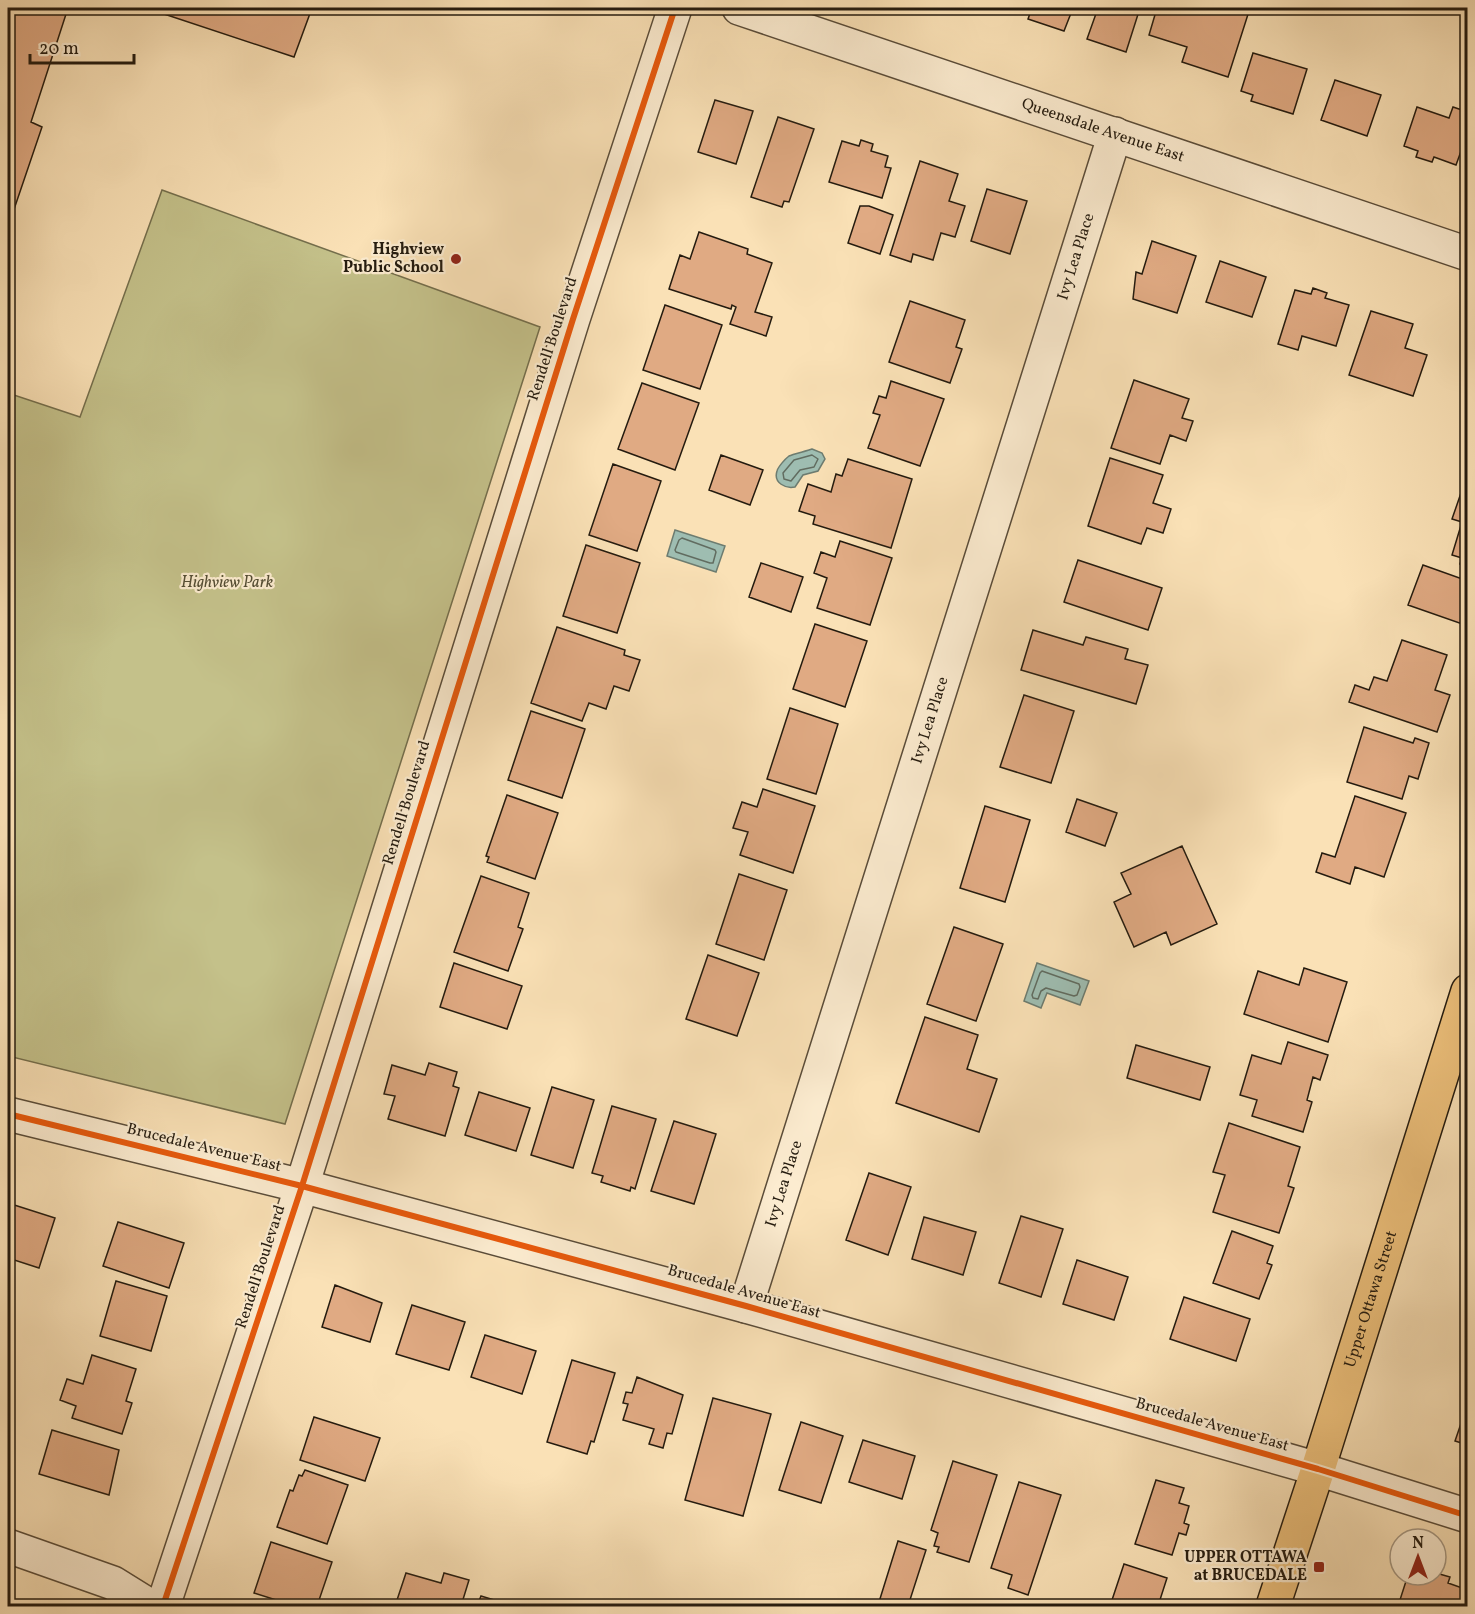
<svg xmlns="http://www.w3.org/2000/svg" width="1475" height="1614" font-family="Vollkorn,serif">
<rect width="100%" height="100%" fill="#fae1b6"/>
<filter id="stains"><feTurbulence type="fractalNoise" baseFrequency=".00333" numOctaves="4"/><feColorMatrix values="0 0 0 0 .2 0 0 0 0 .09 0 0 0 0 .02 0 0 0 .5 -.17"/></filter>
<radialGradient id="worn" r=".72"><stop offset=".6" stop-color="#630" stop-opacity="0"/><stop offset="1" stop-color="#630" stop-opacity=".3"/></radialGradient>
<path fill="#c4c18a" stroke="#746e4c" stroke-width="1.5" d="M162 190 540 327 285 1124 8 1056V393L80 417Z"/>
<path fill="#9ebdb1" stroke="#6d7c70" stroke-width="1.5" d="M812 449 822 453 825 459 818 471 803 475 795 487C786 489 773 483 777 471 778 467 785 459 789 456 793 454 807 451 812 449Z
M675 530 725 546 716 572 667 556Z
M1037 963 1089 981 1080 1005 1047 993 1041 1008 1024 1001Z"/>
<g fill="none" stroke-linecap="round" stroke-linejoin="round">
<path stroke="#616c60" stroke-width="1.5" d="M812 455 818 459 814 467 800 470 791 481 784 479 783 473 794 460Z
M682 538 715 550 716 552 713 563H710L676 552 675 550 679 540Z
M1042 971 1079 984 1080 987 1077 995 1074 996 1046 988 1041 991 1038 999 1033 998 1032 995 1040 973Z"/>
</g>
<path fill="#e0aa83" stroke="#241b0f" stroke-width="1.5" d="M8 8H68L31 122 42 127 8 227Z
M146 8H312L294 57Z
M1032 8H1073L1064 31 1028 19Z
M1098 8H1140L1126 52 1087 39Z
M1157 8H1250L1228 77 1182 62 1187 47 1149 35Z
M1253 53 1307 69 1293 114 1251 101 1253 95 1241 91Z
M1335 80 1381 95 1367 136 1321 120Z
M715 100 753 111 736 164 698 152Z
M1417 107 1449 118 1453 107 1468 112V132L1456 165 1434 157 1432 162 1416 157 1418 151 1404 146Z
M778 117 814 129 789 202 784 201 782 207 751 197Z
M861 140 873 144 871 151 888 156 885 167 891 168 882 198 829 182 842 141 859 146Z
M920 161 958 174 949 201 965 206 955 237 941 233 933 260 913 254 911 262 890 255Z
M987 189 1027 201 1010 254 971 241Z
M860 206H869L893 215 880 254 848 243Z
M699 232 748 249 747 254 772 263 755 312 772 317 766 336 730 324 736 307 732 305 731 309 669 289 680 255 690 259Z
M1152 241 1196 256 1177 313 1133 299 1136 272 1142 274Z
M1220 261 1266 277 1252 317 1206 302Z
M1313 288 1327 293 1325 298 1349 305 1336 346 1302 336 1298 350 1278 344 1295 290 1311 294Z
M910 301 965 320 956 347 962 349 950 383 889 362Z
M665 305 722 325 700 389 643 370Z
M1371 311 1413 324 1405 348 1427 355 1413 396 1349 375Z
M1134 380 1189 399 1182 418 1193 421 1186 441 1170 435 1160 464 1111 448Z
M891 381 944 399 920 466 868 448 880 415 873 413 879 396 886 398Z
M642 383 699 403 675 470 618 449Z
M721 455 763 470 750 505 709 490Z
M1110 458 1163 475 1153 503 1171 509 1163 533 1147 528 1141 544 1088 526Z
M848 459 912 479 891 548 813 524 815 516 799 511 808 484 831 492 836 474 842 476Z
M613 464 661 481 637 551 589 535Z
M1461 493 1468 495V566L1460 564 1462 558 1452 555 1462 522 1452 519Z
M840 541 892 558 870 625 817 608 827 578 814 573 821 552 835 557Z
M586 545 640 563 617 633 563 616Z
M1078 560 1162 588 1148 630 1064 602Z
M761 563 803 577 791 612 749 597Z
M1423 565 1468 581V626L1408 605Z
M815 624 867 641 845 707 793 689Z
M557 627 625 650 624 655 640 660 629 691 614 686 606 709 589 703 582 721 531 703Z
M1033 630 1083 645 1086 637 1128 649 1125 659 1148 665 1136 704 1021 670Z
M1402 640 1447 655 1435 690 1450 695 1437 732 1349 702 1355 685 1369 690 1374 677 1387 681Z
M1024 695 1074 711 1051 783 1000 767Z
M790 708 838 724 816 794 767 779Z
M531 711 585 729 562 798 508 780Z
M1364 727 1413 743 1415 738 1429 743 1418 779 1409 776 1402 799 1347 782Z
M763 789 815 806 793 873 740 855 748 832 733 828 742 802 757 807Z
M507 795 558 813 535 879 487 862 489 857 486 856Z
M1355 796 1406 813 1384 877 1355 867 1350 884 1316 872 1322 853 1335 857Z
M1077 799 1117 813 1105 846 1066 832Z
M985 806 1030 820 1005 902 960 888Z
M1182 846 1217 924 1171 945 1166 932 1134 947 1114 902 1131 894 1121 873Z
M739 874 787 890 764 960 716 944Z
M481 876 529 893 518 927 523 929 508 971 454 952Z
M954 927 1003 944 976 1021 927 1004Z
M708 955 759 973 737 1036 686 1019Z
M454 963 522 986 507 1029 440 1007Z
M1304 968 1347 982 1328 1042 1244 1014 1258 971 1299 985Z
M925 1017 978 1035 967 1069 997 1079 979 1132 896 1103Z
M1288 1042 1328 1055 1320 1080 1313 1077 1307 1100 1312 1102 1303 1132 1252 1116 1257 1100 1240 1095 1252 1055 1281 1064Z
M1136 1045 1210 1067 1200 1100 1127 1078Z
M429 1063 457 1072 453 1086 459 1088 445 1136 388 1119 395 1096 384 1094 392 1065 425 1075Z
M552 1087 594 1100 573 1168 531 1155Z
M479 1092 530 1108 516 1151 465 1135Z
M612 1106 656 1119 635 1189 631 1187 630 1191 601 1182 603 1176 592 1173Z
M674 1121 716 1134 694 1204 651 1191Z
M1229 1123 1300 1147 1288 1186 1294 1188 1279 1233 1213 1212 1225 1175 1213 1172Z
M869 1173 911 1187 888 1255 846 1240Z
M8 1203 55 1218 39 1268 8 1258Z
M1021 1216 1063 1229 1041 1297 999 1283Z
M924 1217 976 1232 963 1275 912 1259Z
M118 1222 184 1243 169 1288 103 1266Z
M1232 1231 1273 1246 1267 1263 1272 1265 1259 1299 1213 1283Z
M1077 1260 1128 1277 1114 1320 1063 1304Z
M116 1281 167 1296 151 1351 100 1336Z
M335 1285 382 1303 370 1342 322 1327Z
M1184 1297 1250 1319 1236 1361 1170 1339Z
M412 1305 465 1322 449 1370 396 1354Z
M485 1335 536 1351 522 1394 471 1377Z
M92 1355 136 1369 126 1401 132 1403 122 1434 72 1418 76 1406 60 1400 67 1379 83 1384Z
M572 1360 615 1373 594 1442 591 1441 587 1454 547 1442Z
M637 1377 683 1395 672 1434 667 1433 663 1448 649 1444 654 1429 623 1420 628 1404 623 1403 626 1392 632 1393Z
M713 1398 771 1414 743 1516 685 1500Z
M1468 1403V1445L1455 1441Z
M314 1417 380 1438 365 1481 300 1460Z
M801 1422 843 1436 821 1503 779 1490Z
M52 1430 119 1450 109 1495 39 1474Z
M863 1440 915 1456 902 1499 849 1482Z
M953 1461 997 1475 969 1562 937 1552 939 1547 934 1546 938 1533 931 1530Z
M305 1470 348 1485 327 1544 277 1527 290 1490 293 1491 299 1475 302 1476Z
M1156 1480 1184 1488 1179 1503 1189 1506 1184 1523 1189 1525 1186 1535 1179 1533 1172 1555 1135 1544Z
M1019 1482 1061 1495 1028 1595 1008 1588 1012 1575 991 1568Z
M898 1541 926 1550 908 1606H894L879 1602Z
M271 1542 332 1562 317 1606H295L254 1593Z
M1124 1564 1167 1578 1158 1606H1110Z
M406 1573 441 1583 444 1573 469 1580 461 1606H395Z
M1436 1573 1450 1577 1448 1583 1468 1590V1606H1398L1408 1575H1436Z
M481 1596 514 1606H477Z"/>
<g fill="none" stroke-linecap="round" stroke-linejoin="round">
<defs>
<g id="minor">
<path id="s1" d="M739 8 1468 254"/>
<path d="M8 1114 302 1186 746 1306 1318 1469 1468 1516"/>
<path id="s2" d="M746 1306 1115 134"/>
<path d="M8 1546 113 1583 150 1606"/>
<path d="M163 1606 302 1186 573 319 675 8"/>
</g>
<g id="major">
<path id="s3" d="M1273 1606 1318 1469 1468 991"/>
</g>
</defs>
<use href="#minor" stroke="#5a4c39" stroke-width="36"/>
<use href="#major" stroke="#241b0f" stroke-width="36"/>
<use href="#minor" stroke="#fcecd0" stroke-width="33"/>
<use href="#major" stroke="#edc07b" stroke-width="33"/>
<defs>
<path id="cycleway" d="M8 1114 302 1186 746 1306 1318 1469 1468 1516
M163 1606 302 1186 573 319 675 8"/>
</defs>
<use href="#cycleway" stroke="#fcecd0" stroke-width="10"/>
<use href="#cycleway" stroke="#e8590c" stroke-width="6"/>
</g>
<g fill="#8f2418" stroke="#fcecd0" stroke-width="2">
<circle cx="456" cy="259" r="6"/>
<rect x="1313" y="1561" width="12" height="12" rx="3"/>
</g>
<g text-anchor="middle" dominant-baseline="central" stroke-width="4.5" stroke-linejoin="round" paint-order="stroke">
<g font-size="16" fill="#241b0f" stroke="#fcecd0">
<text stroke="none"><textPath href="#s1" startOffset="384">Queensdale Avenue East</textPath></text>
<text stroke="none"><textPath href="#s2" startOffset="1100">Ivy Lea Place</textPath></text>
<text transform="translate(553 339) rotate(-72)">Rendell Boulevard</text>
<text stroke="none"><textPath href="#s2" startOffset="614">Ivy Lea Place</textPath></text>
<text transform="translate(407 803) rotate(-73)">Rendell Boulevard</text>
<text transform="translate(204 1148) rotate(14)">Brucedale Avenue East</text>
<text stroke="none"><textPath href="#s2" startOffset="128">Ivy Lea Place</textPath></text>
<text transform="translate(261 1267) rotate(-72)">Rendell Boulevard</text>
<text transform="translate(744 1292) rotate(16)">Brucedale Avenue East</text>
<text stroke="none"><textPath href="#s3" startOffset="322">Upper Ottawa Street</textPath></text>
<text transform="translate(1212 1425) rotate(16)">Brucedale Avenue East</text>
</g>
<g font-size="16" font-weight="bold" fill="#241b0f" stroke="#fcecd0" text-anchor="end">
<text x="444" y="250">Highview<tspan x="444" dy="18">Public School</tspan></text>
<text x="1307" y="1558">UPPER OTTAWA<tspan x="1307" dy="18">at BRUCEDALE</tspan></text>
</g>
<g font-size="16" font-style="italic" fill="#544d34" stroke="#fcecd0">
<text x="227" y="583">Highview Park</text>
</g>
</g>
<rect width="1475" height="1614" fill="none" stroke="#fae1b6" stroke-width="30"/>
<rect x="9" y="9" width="1457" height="1596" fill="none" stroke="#241b0f" stroke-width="3"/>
<rect x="15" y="15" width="1445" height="1584" fill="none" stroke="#241b0f" stroke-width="1.5"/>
<g transform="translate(1418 1557)"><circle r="28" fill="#fcecd0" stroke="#a69883" stroke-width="1.5"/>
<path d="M0-4.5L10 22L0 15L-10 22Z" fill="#8f2418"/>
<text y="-9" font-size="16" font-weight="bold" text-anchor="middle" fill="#241b0f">N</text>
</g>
<path d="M30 54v9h104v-9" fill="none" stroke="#241b0f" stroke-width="3"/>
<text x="39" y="54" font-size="18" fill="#241b0f" stroke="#fcecd0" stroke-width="4.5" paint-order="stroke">20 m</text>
<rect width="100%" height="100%" filter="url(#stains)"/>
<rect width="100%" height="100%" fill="url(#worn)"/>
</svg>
